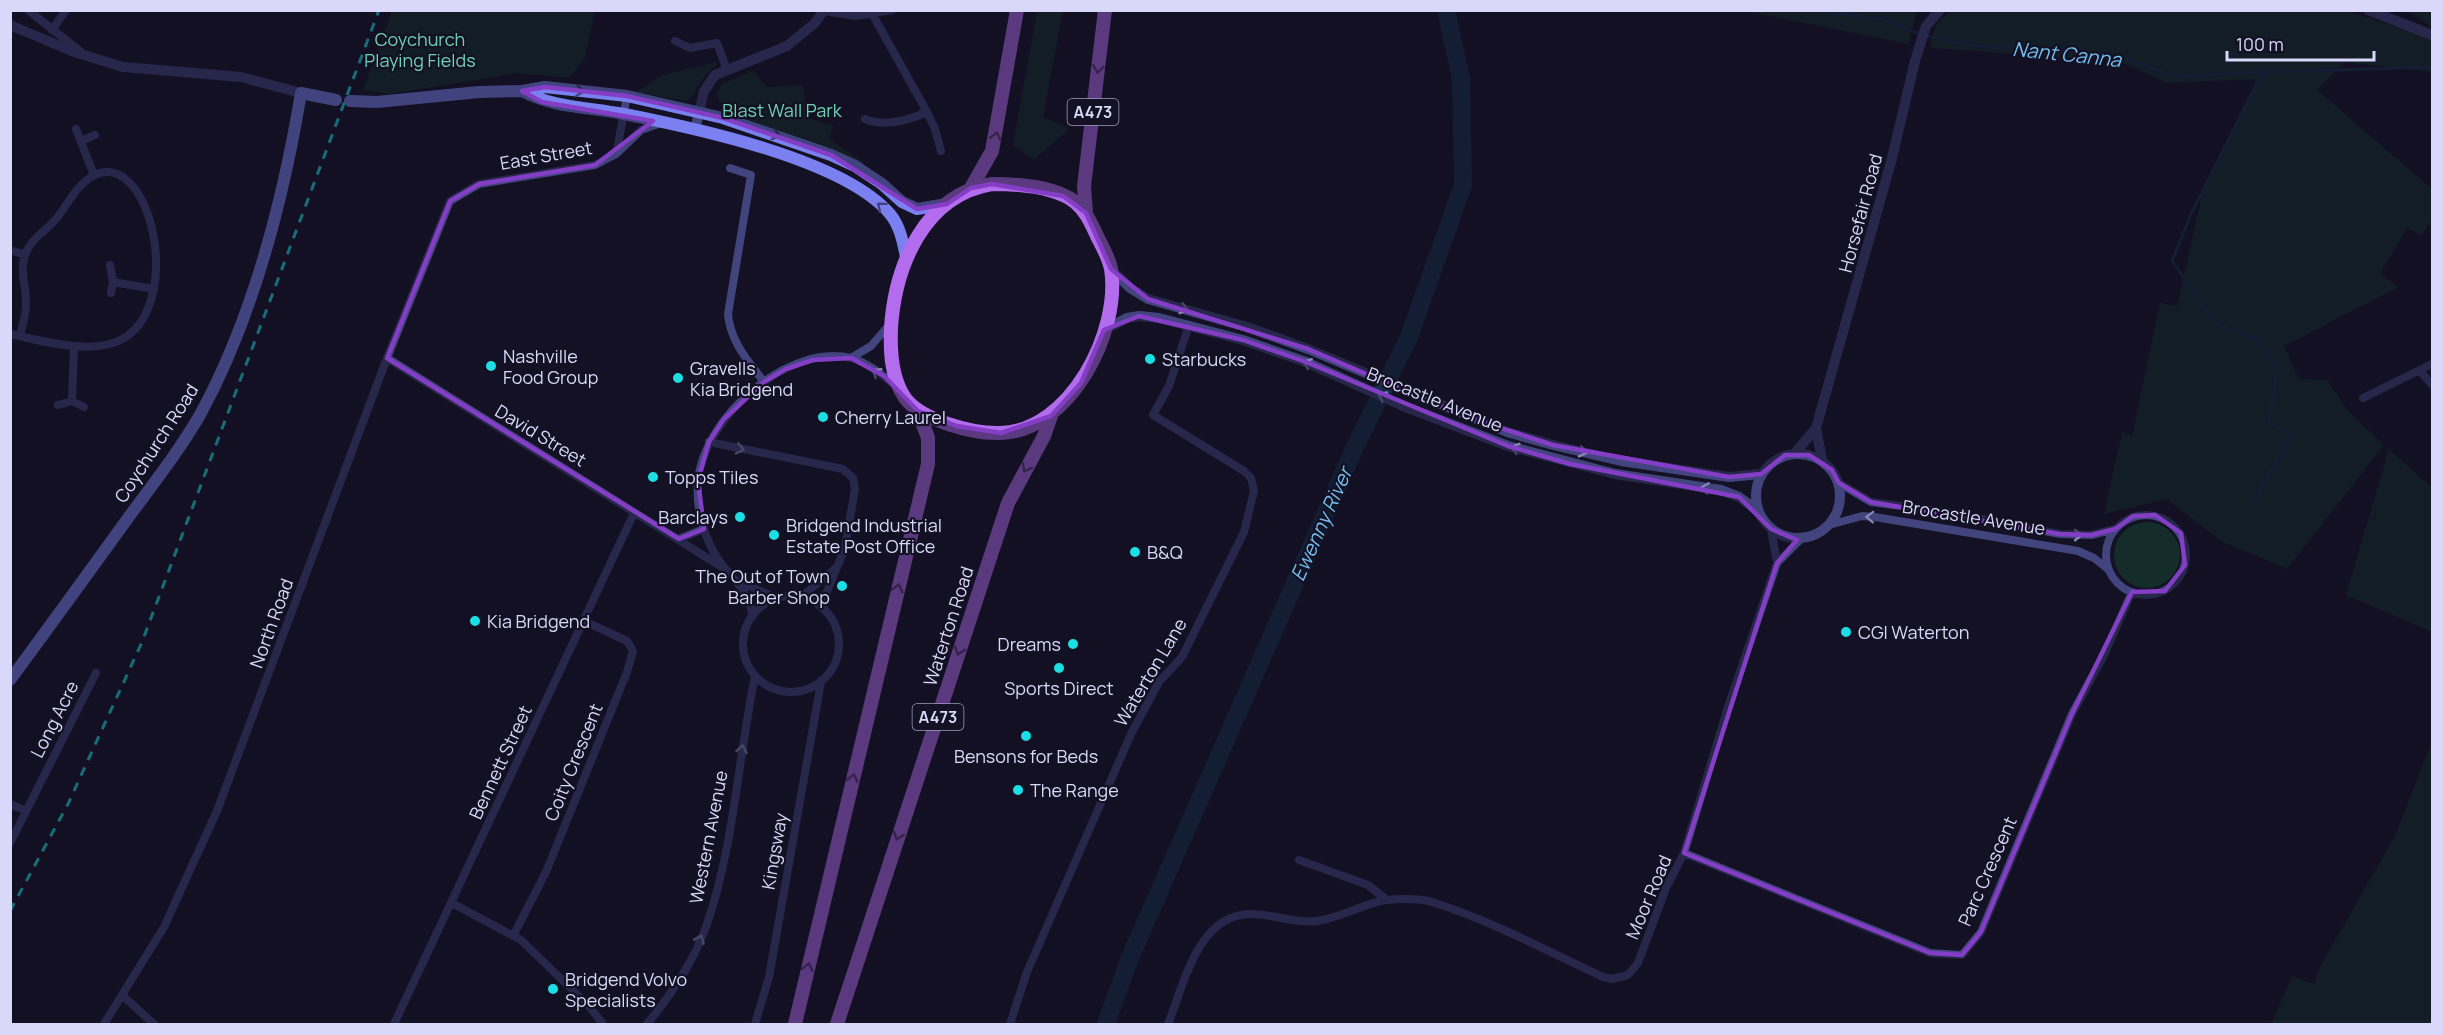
<svg xmlns="http://www.w3.org/2000/svg" width="2443" height="1035" font-family="Manrope,sans-serif">
<rect width="100%" height="100%" fill="#131123"/>
<path fill="#152d2a" d="M392 11V10L595 11 585 58 569 78 517 73 390 94 363 90Z
M1037 11H1063L1043 117 1069 129 1034 160 1013 145Z
M1746 11H1917L1908 44Z
M1950 11H2348L2432 39V72L2345 62 2317 90 2432 189V220L2422 235 2407 228 2380 274 2399 287 2284 346 2299 379 2327 380 2349 412 2384 445 2287 569 2221 541 2167 499 2104 514 2122 432 2132 436 2160 303 2177 306 2204 186 2257 79 2167 83 2119 61 1930 48 1936 24Z
M2400 11H2432V27L2413 14Z
M717 62 716 66C696 78 698 96 687 101L636 92 663 75Z
M753 71 767 87 802 85 809 118 834 126 829 139 865 163 864 165 728 115 716 94 722 84Z
M2389 449 2432 488V632L2346 595Z
M2114 555a33 33 0 1 1 66 0a33 33 0 1 1-66 0Z
M2432 741V1024H2271L2292 976 2314 984 2320 967 2396 834Z"/>
<g fill="none" stroke-linecap="round" stroke-linejoin="round">
<path stroke="#162d49" stroke-width="3" d="M1811 10 1881 19 1920 34
M1927 36 1974 46 2082 51 2124 58 2177 77 2232 73 2432 67
M2253 503 2291 435 2269 423 2277 368 2255 338 2216 324 2172 261 2191 214 2263 73"/>
<path stroke="#162d49" stroke-width="18" d="M1106 1024 1129 960 1355 447 1409 337 1463 185 1461 78 1446 10"/>
<path stroke="#42447d" stroke-width="8" d="M28 10 81 52
M870 10 927 112 935 129 941 151
M824 11 856 16 892 10
M52 30 66 10
M675 41 690 48 717 43 727 70
M865 119C884 127 909 120 927 112
M76 129 94 175
M81 141 95 135
M617 150 627 96
M730 168 751 175 728 314C730 341 748 361 764 382
M10 250 25 255
M110 265 113 282 111 293
M113 282 154 289
M10 334C43 341 96 357 126 337 185 296 148 146 93 176 77 185 70 200 60 214 50 229 31 237 25 255 19 271 27 288 26 305 26 315 22 326 20 336
M387 358 725 569
M851 358 871 346 890 324
M2420 371 2432 385
M2363 398 2432 364
M72 401 74 346
M58 405 72 401 84 407
M709 442 843 469 853 478 855 489 845 548 821 606
M1839 483 1871 502 1946 512 2060 534 2091 535 2115 529
M2106 555a40 40 0 1 1 80 0a40 40 0 1 1-80 0Z
M1829 525 1862 516 1875 517 2078 551 2094 558 2109 570
M1771 529 1777 563
M679 539 704 529
M738 581 776 598
M743 644a48 48 0 1 1 96 0a48 48 0 1 1-96 0Z
M801 597 836 568
M752 617C751 592 731 578 718 559 703 536 696 508 698 481 703 419 787 343 851 358 869 363 883 376 897 387
M10 804 26 811
M10 843 96 673
M1684 853 1930 953 1962 955 1981 932 2072 714 2104 655 2132 592
M1299 860 1368 885 1387 900
M452 903 521 940 589 1006 603 1024
M513 936 546 872 627 672 633 651 627 641 584 621
M123 996 154 1024
M104 1024 164 927 217 811 387 358 450 201 479 184 595 165 616 154 641 130 661 123
M394 1024 634 513
M647 1024C671 995 693 962 706 927 734 847 738 759 755 676
M755 1024 769 977 821 682
M1010 1024 1027 972 1131 734 1159 682 1182 657 1244 532 1254 491 1251 478 1244 471 1153 415 1169 386 1189 325
M1168 1024C1184 985 1197 916 1249 914 1272 913 1293 924 1317 921 1341 918 1362 904 1386 900 1398 899 1420 898 1432 902 1490 920 1547 951 1603 977L1612 979 1628 975 1638 963 1666 888 1684 853 1728 707 1777 563 1802 538"/>
<path stroke="#42447d" stroke-width="10" d="M2368 10 2432 35
M10 25 74 52 123 67 241 77 301 93
M695 130 704 91 715 75 787 46 815 23 824 10
M1111 269 1130 288 1148 299 1247 327 1308 349 1507 432 1553 445 1621 461 1729 477 1761 474
M1104 330 1127 318 1139 316 1159 318 1243 340 1306 362 1403 406 1508 446 1615 474 1721 490 1739 497 1758 511
M1816 428 1822 460
M1795 453 1816 428 1891 162 1915 61 1926 26 1940 10
M1756 496a42 42 0 1 1 84 0a42 42 0 1 1-84 0Z"/>
<path stroke="#7a80ef" stroke-width="12" d="M522 91C554 108 589 107 624 114 695 128 843 159 890 214 900 226 903 242 906 257
M350 101 377 102 479 92 522 91 545 87 627 96 723 118 831 155 855 166 882 184 902 202 917 209 947 204
M10 680C50 626 89 572 128 518 153 484 180 450 201 413 254 315 283 201 301 93L336 100"/>
<path stroke="#b46cee" stroke-width="14" d="M992 184C1017 184 1054 186 1075 202 1086 211 1091 223 1097 236 1102 246 1109 258 1111 269 1121 331 1070 432 1000 433 973 434 921 420 905 398 891 378 890 351 891 328 895 266 924 195 992 184Z
M971 188 992 151 1017 10
M1086 213 1084 186 1105 10
M795 1024 928 464V438L918 411
M837 1024 1008 503 1044 436 1051 416"/>
<path stroke="#1bdfe4" stroke-width="3" stroke-dasharray="9 8" stroke-linecap="butt" d="M10 911 68 804 142 642 379 10"/>
</g>
<defs><path id="oneway-chevron" d="M-2-3.5L2.5 0L-2 3.5" fill="none" stroke-width="1.6" stroke-linecap="round" stroke-linejoin="round" transform="scale(1.5)"/></defs>
<g stroke="#5b3a7e">
<use href="#oneway-chevron" transform="translate(1098 69) rotate(97)"/>
<use href="#oneway-chevron" transform="translate(996 136) rotate(-77)"/>
<use href="#oneway-chevron" transform="translate(1026 468) rotate(118)"/>
<use href="#oneway-chevron" transform="translate(898 588) rotate(-76)"/>
<use href="#oneway-chevron" transform="translate(959 651) rotate(108)"/>
<use href="#oneway-chevron" transform="translate(853 778) rotate(-77)"/>
<use href="#oneway-chevron" transform="translate(898 836) rotate(109)"/>
<use href="#oneway-chevron" transform="translate(808 967) rotate(-77)"/>
</g>
<g stroke="#41437f">
<use href="#oneway-chevron" transform="translate(580 91) rotate(7)"/>
<use href="#oneway-chevron" transform="translate(776 135) rotate(18)"/>
<use href="#oneway-chevron" transform="translate(881 206) rotate(-140)"/>
</g>
<g stroke="#8687b5">
<use href="#oneway-chevron" transform="translate(1184 309) rotate(16)"/>
<use href="#oneway-chevron" transform="translate(1307 363) rotate(-158)"/>
<use href="#oneway-chevron" transform="translate(876 372) rotate(-147)"/>
<use href="#oneway-chevron" transform="translate(1382 396) rotate(-155)"/>
<use href="#oneway-chevron" transform="translate(1515 448) rotate(-163)"/>
<use href="#oneway-chevron" transform="translate(740 449) rotate(13)"/>
<use href="#oneway-chevron" transform="translate(1583 452) rotate(13)"/>
<use href="#oneway-chevron" transform="translate(1705 488) rotate(-172)"/>
<use href="#oneway-chevron" transform="translate(1870 517) rotate(-178)"/>
<use href="#oneway-chevron" transform="translate(2078 535)"/>
<use href="#oneway-chevron" transform="translate(742 749) rotate(-80)"/>
<use href="#oneway-chevron" transform="translate(700 939) rotate(-66)"/>
</g>
<path d="M0 0H2443V1035H0ZM545 87 627 96 723 118 831 155 917 209 947 204 971 188 992 184 1063 196 1086 213 1111 269 1148 299 1308 349 1464 416 1553 445 1729 477 1761 474 1785 455H1809L1832 470 1839 483 1871 502 2060 534 2091 535 2115 529 2133 516 2155 515 2181 533 2185 565 2165 591 2132 592 2072 714 1981 932 1962 955 1930 953 1684 853 1777 563 1797 540 1771 529 1739 497 1570 464 1508 446 1306 362 1243 340 1139 316 1104 330 1081 383 1051 416 1001 433 957 426 918 411 884 376 851 358 813 360 786 369 764 382 724 419 709 442 698 480 704 529 679 539 387 358 450 201 479 184 595 165 653 121 542 102 522 91Z" fill="#131123" fill-opacity=".55" fill-rule="evenodd"/>
<path fill="none" stroke="#843dc5" stroke-width="4.5" stroke-linejoin="round" d="M545 87 627 96 723 118 831 155 917 209 947 204 971 188 992 184 1063 196 1086 213 1111 269 1148 299 1308 349 1464 416 1553 445 1729 477 1761 474 1785 455H1809L1832 470 1839 483 1871 502 2060 534 2091 535 2115 529 2133 516 2155 515 2181 533 2185 565 2165 591 2132 592 2072 714 1981 932 1962 955 1930 953 1684 853 1777 563 1797 540 1771 529 1739 497 1570 464 1508 446 1306 362 1243 340 1139 316 1104 330 1081 383 1051 416 1001 433 957 426 918 411 884 376 851 358 813 360 786 369 764 382 724 419 709 442 698 480 704 529 679 539 387 358 450 201 479 184 595 165 653 121 542 102 522 91Z"/>
<g fill="#1bdfe4" stroke="#131123" stroke-width="2">
<circle cx="1150" cy="359" r="6"/>
<circle cx="491" cy="366" r="6"/>
<circle cx="678" cy="378" r="6"/>
<circle cx="823" cy="417" r="6"/>
<circle cx="653" cy="477" r="6"/>
<circle cx="740" cy="517" r="6"/>
<circle cx="774" cy="535" r="6"/>
<circle cx="1135" cy="552" r="6"/>
<circle cx="842" cy="586" r="6"/>
<circle cx="475" cy="621" r="6"/>
<circle cx="1846" cy="632" r="6"/>
<circle cx="1073" cy="644" r="6"/>
<circle cx="1059" cy="668" r="6"/>
<circle cx="1026" cy="736" r="6"/>
<circle cx="1018" cy="790" r="6"/>
<circle cx="553" cy="989" r="6"/>
</g>
<g text-anchor="middle" dominant-baseline="central" stroke-width="4.5" stroke-linejoin="round" paint-order="stroke">
<g fill="#131123" stroke="#9e9cba" stroke-width="1.5">
<rect x="1067.5" y="99" width="51" height="26" rx="4.5"/>
<rect x="912.5" y="704" width="51" height="26" rx="4.5"/>
</g>
<g font-size="16" font-weight="bold" fill="#dad8fa">
<text x="1093" y="112">A473</text>
<text x="938" y="717">A473</text>
</g>
<g font-size="18" fill="#6cd2b1" stroke="#131123">
<text x="420" y="39">Coychurch<tspan x="420" dy="21">Playing Fields</tspan></text>
<text x="782" y="110">Blast Wall Park</text>
</g>
<g font-size="18" fill="#dad8fa" stroke="#131123">
<text transform="translate(546 155) rotate(-10)">East Street</text>
<text transform="translate(1860 213) rotate(-75)">Horsefair Road</text>
<text transform="translate(1435 399) rotate(22)">Brocastle Avenue</text>
<text transform="translate(541 435) rotate(31)">David Street</text>
<text transform="translate(156 443) rotate(-57)">Coychurch Road</text>
<text transform="translate(1974 517) rotate(9)">Brocastle Avenue</text>
<text transform="translate(271 623) rotate(-70)">North Road</text>
<text transform="translate(948 626) rotate(-72)">Waterton Road</text>
<text transform="translate(1150 672) rotate(-59)">Waterton Lane</text>
<text transform="translate(54 719) rotate(-63)">Long Acre</text>
<text transform="translate(500 762) rotate(-65)">Bennett Street</text>
<text transform="translate(573 762) rotate(-68)">Coity Crescent</text>
<text transform="translate(708 837) rotate(-79)">Western Avenue</text>
<text transform="translate(774 851) rotate(-80)">Kingsway</text>
<text transform="translate(1987 871) rotate(-66)">Parc Crescent</text>
<text transform="translate(1648 897) rotate(-67)">Moor Road</text>
</g>
<g font-size="18" fill="#dad8fa" stroke="#131123" text-anchor="start">
<text x="503" y="356">Nashville<tspan x="503" dy="21">Food Group</tspan></text>
<text x="1162" y="359">Starbucks</text>
<text x="690" y="368">Gravells<tspan x="690" dy="21">Kia Bridgend</tspan></text>
<text x="835" y="417">Cherry Laurel</text>
<text x="665" y="477">Topps Tiles</text>
<text x="728" y="517" text-anchor="end">Barclays</text>
<text x="786" y="525">Bridgend Industrial<tspan x="786" dy="21">Estate Post Office</tspan></text>
<text x="1147" y="552">B&amp;Q</text>
<text x="830" y="576" text-anchor="end">The Out of Town<tspan x="830" dy="21">Barber Shop</tspan></text>
<text x="487" y="621">Kia Bridgend</text>
<text x="1858" y="632">CGI Waterton</text>
<text x="1061" y="644" text-anchor="end">Dreams</text>
<text x="1059" y="688" text-anchor="middle">Sports Direct</text>
<text x="1026" y="756" text-anchor="middle">Bensons for Beds</text>
<text x="1030" y="790">The Range</text>
<text x="565" y="979">Bridgend Volvo<tspan x="565" dy="21">Specialists</tspan></text>
</g>
<g font-size="20" font-style="italic" fill="#72beee" stroke="#131123">
<text transform="translate(2067 54) rotate(6)">Nant Canna</text>
<text transform="translate(1321 524) rotate(-66)">Ewenny River</text>
</g>
</g>
<rect width="2443" height="1035" fill="none" stroke="#dad8fa" stroke-width="24"/>
<path d="M2227 51v9h147v-9" fill="none" stroke="#dad8fa" stroke-width="3"/>
<text x="2236" y="51" font-size="18" fill="#dad8fa" stroke="#131123" stroke-width="4.5" paint-order="stroke">100 m</text>
</svg>
